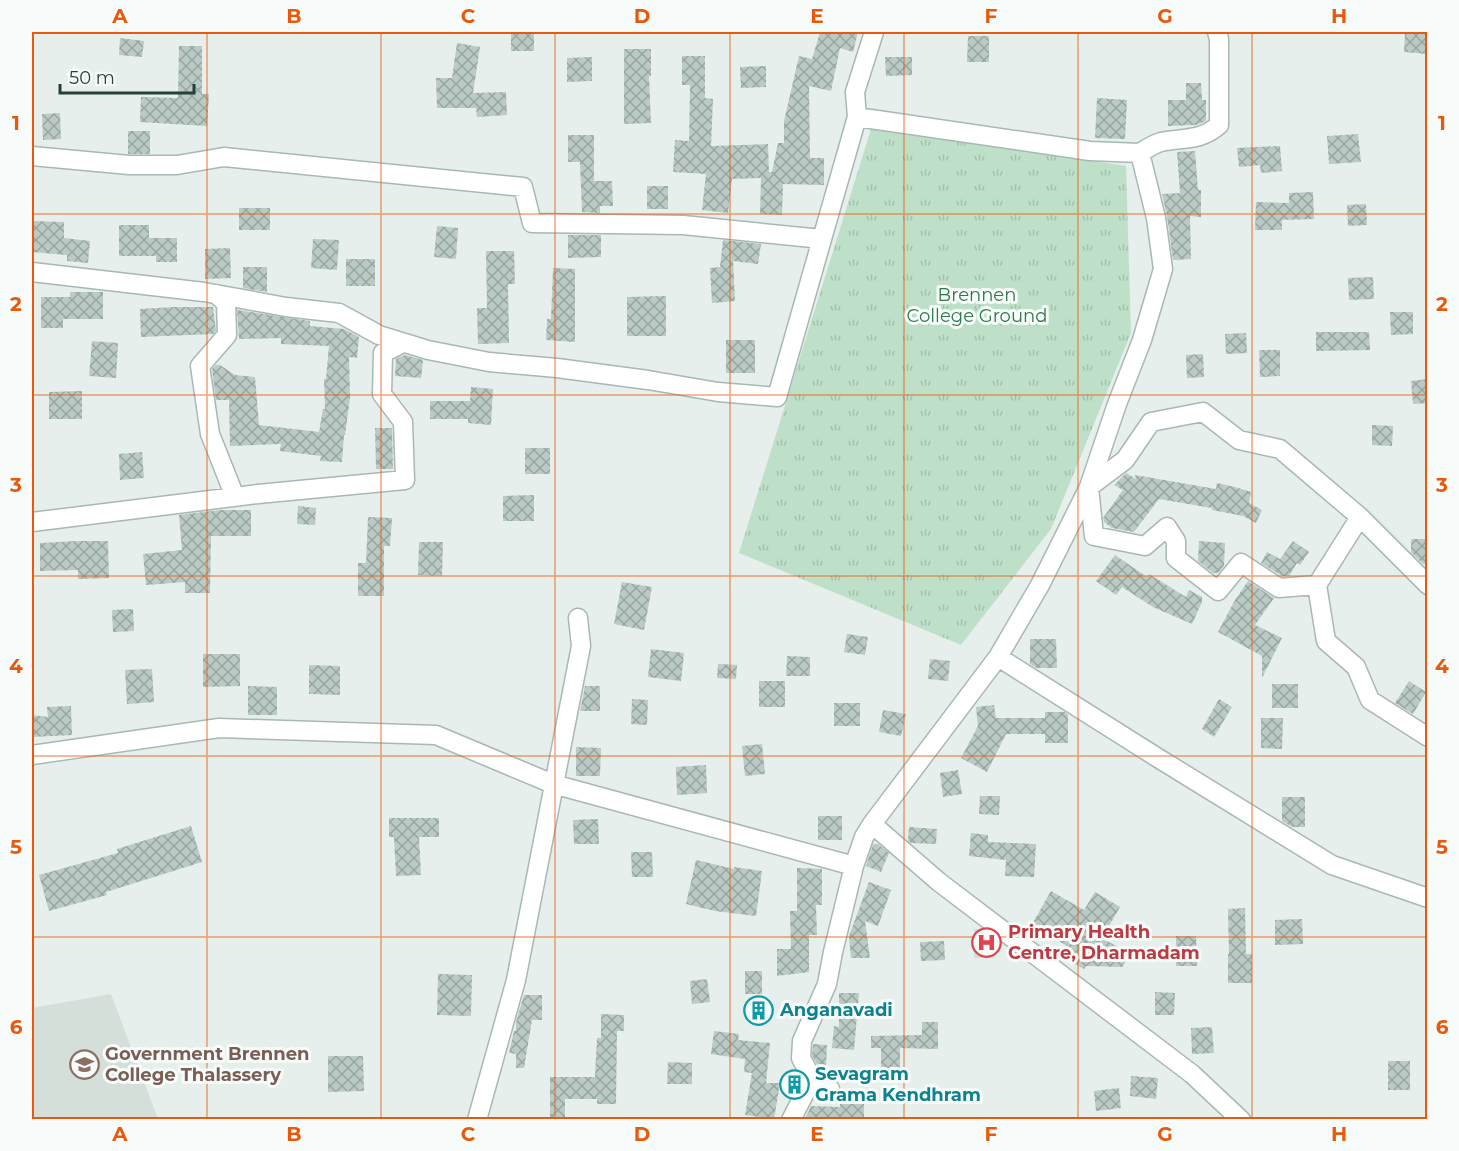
<svg xmlns="http://www.w3.org/2000/svg" width="1459" height="1151" font-family="Montserrat,sans-serif">
<defs>
<pattern id="park-tufts" width="24" height="20" patternUnits="userSpaceOnUse" patternTransform="scale(1.5)"><rect width="24" height="20" fill="#bfe0c8"/><path d="M3 7l-1-3M5 7V3M7 7l1-3M15 17l-1-3M17 17v-4M19 17l1-3" fill="none" stroke="#a4c1ad"/></pattern>
<pattern id="building-cross-hatch" width="8" height="8" patternUnits="userSpaceOnUse" patternTransform="scale(1.5)"><rect width="8" height="8" fill="#bbcac4"/><path d="M0 0l8 8M0 8l8-8" fill="none" stroke="#98a6a0"/></pattern>
</defs>
<rect width="100%" height="100%" fill="#e6efeb"/>
<path fill="#d4dfda" d="M974 929H989V934H999V950H991V958H974Z
M111 994 158 1119H32V1008Z"/>
<path fill="url(#park-tufts)" d="M872 126 1126 166 1131 333 1051 529 961 645 739 553Z"/>
<path fill="url(#building-cross-hatch)" d="M511 32H534V51H511Z
M820 32H858L853 52 840 48 831 91 809 86 810 158H824V185L783 184 782 215 760 214 761 178 732 179 728 213 702 210 706 174 673 172 675 140 689 141 690 85H682V56H705V98L713 99 711 146 768 144 769 172H772L778 143H784V121L799 56 812 59Z
M1405 32H1428L1427 54 1404 52Z
M968 36H989V62H967Z
M120 38 144 41 142 57 119 55Z
M457 43 480 47 473 93 506 92 507 115 477 117 476 108H437L436 78H452Z
M179 46H202V94H209L207 126 140 122 141 97 178 98Z
M624 49H651V76H649L651 123 624 124Z
M592 57V81L567 82V58Z
M885 57H912V75L886 76Z
M766 66V87L741 88 740 67Z
M1186 83H1201L1202 100H1206V121L1196 125 1168 126V100H1186Z
M1097 98 1127 100 1125 139 1095 138Z
M60 113 61 139 43 140 42 114Z
M128 131H150V154H128Z
M1358 134 1361 162 1329 164 1327 136Z
M568 135H594V181H612L613 206H600V213L582 212 580 162H568Z
M1280 146 1282 171 1261 173 1260 165 1239 167 1237 148Z
M1195 151 1198 190H1201V217L1190 216 1191 259 1173 260 1167 216 1162 194 1180 193 1177 152Z
M647 186H668V209H647Z
M1313 192 1314 219 1282 220V230H1255L1256 202 1289 203V193Z
M1366 204 1367 225 1348 226 1347 205Z
M239 208H270V230H239Z
M32 221 64 222V238L90 241 88 263 67 261V255L32 252Z
M119 225H149V238H177V262H156V256H119Z
M437 226 458 228 456 259 434 257Z
M568 235H601V257L568 258Z
M313 239 339 240 337 270 311 268Z
M723 240 761 244 758 264 733 261 735 301 712 303 710 268 720 267Z
M230 248 231 278 205 279V249Z
M486 251H514L515 284H508L509 343 478 344 477 308H487Z
M346 259H375V286H346Z
M243 267H267V292L243 288Z
M553 268 575 269V342L546 340 547 319H551Z
M1373 277 1374 299 1349 300 1348 278Z
M70 292H103V319H63V328H41V297H70Z
M666 296V336H627V297Z
M174 307H213L216 331 213 334 141 337 140 309Z
M237 310 310 321V326L344 329 359 337 357 358 349 357 350 398 345 435H344L342 462 320 461 321 456 280 451 281 444 230 446 229 400H216L212 369 216 365H220L235 375 255 377 259 425 319 432 323 409H325L324 379H326L329 346 281 344V338L239 339Z
M1390 312H1413V334L1391 335Z
M1316 332H1369L1370 350 1316 351Z
M1246 333 1247 353 1226 354 1225 334Z
M726 340H755V373H726Z
M92 341 118 343 116 378 89 376Z
M1259 350H1280V376L1260 377Z
M1203 354 1204 377 1187 378 1186 355Z
M405 355 423 360 421 378 395 376 396 359Z
M1428 379V403L1413 404 1411 381Z
M471 387 493 389 491 425 468 423V419H430V401H470Z
M82 391V419H49V392Z
M1372 425 1393 426 1392 446 1372 445Z
M375 428H392L393 469H376Z
M525 448H550V474H525Z
M142 452 144 478 120 480 119 454Z
M1126 473 1136 479 1135 475 1216 489 1217 483 1235 487 1251 492 1249 503 1262 510 1256 523 1243 516 1212 510V508L1159 499 1134 532 1112 528 1104 522 1103 518 1123 490 1114 485Z
M534 495V521H503V496Z
M298 506 316 508 315 525 297 524Z
M221 510H251V536H211L210 593H185V582L146 585 143 554 182 550 179 515Z
M368 517 392 518 390 546H384V596H358V563H366Z
M1411 539H1428V564H1423L1411 552Z
M77 541H108L109 578 78 579V570L40 571V543Z
M1199 541 1225 543 1224 566 1218 573H1213L1198 561Z
M1293 541 1309 552 1300 565 1297 563 1289 576H1282L1261 563 1267 552 1280 559Z
M419 542H443L442 576 418 575Z
M1115 555 1147 577 1149 574 1186 597 1189 590 1202 597V602L1192 624 1153 607 1122 587 1116 595 1096 581Z
M1248 581 1274 598 1255 625 1282 638 1262 678V656L1218 632 1235 600Z
M622 582 652 587 644 630 614 624Z
M133 609 134 631 113 632 112 610Z
M847 634 868 637 865 655 844 652Z
M1030 639H1056L1057 668H1037L1030 664Z
M651 649 684 653 681 681 648 677Z
M203 654H240V686L203 687Z
M787 656 810 657V676H786Z
M930 659 950 661 948 681 928 679Z
M718 664 737 665 736 679 717 678Z
M309 665 340 666V695L309 694Z
M152 669 154 702 127 704 125 670Z
M759 681H785V707H759Z
M1409 681 1426 692 1413 714 1395 703Z
M1272 684H1298V708H1272Z
M248 686 277 687V715H248Z
M585 686H600V711H580Z
M632 699 648 700 647 725 631 724Z
M1219 699 1232 707 1214 737 1202 729Z
M834 703H860V726H834Z
M994 705 996 718H1045V712H1065L1068 715V743H1045V734H1006L987 772 961 758 978 726 976 707Z
M71 706 72 735 32 737V715L48 717 47 707Z
M883 710 906 714 901 736 879 732Z
M1261 718H1283L1282 749 1261 748Z
M762 744 765 774 745 776 742 746Z
M576 747 601 748 600 776H576Z
M706 765 707 793 677 795 676 767Z
M958 770 962 794 943 797 940 773Z
M980 796H1000L999 815 979 814Z
M1282 797H1305V827H1292L1282 821Z
M818 816H842V840H818Z
M389 818H439V837H419L421 875 396 876 394 837H389Z
M598 819 599 844H574L573 820Z
M191 826 202 862 106 892 107 895 49 911 39 875 118 853 117 849Z
M909 827 937 829 936 844 911 843 908 841Z
M971 833 988 835V842L1036 844 1034 877 1005 876 1006 860 969 856Z
M873 844H878L889 853 881 872 866 866Z
M631 852H652L653 877H632Z
M696 860 734 869V867L762 871 756 916 715 911 686 904Z
M797 868 822 869V905H816L817 935H809V972L777 976V949H791L790 911H797Z
M869 882 891 890 878 926 865 921 870 958H851L849 936Z
M1051 891 1084 910 1095 892 1120 907 1102 938 1130 954 1122 967 1086 966 1084 969 1060 956 1066 945 1031 926Z
M1245 908 1246 954H1252V983H1228V954H1229L1228 909Z
M1302 919 1303 944 1275 945V920Z
M1176 936H1196L1197 966H1176Z
M944 941 945 960 921 961 920 942Z
M745 971H762V994H745Z
M438 974 472 975 471 1016 437 1015Z
M707 979 710 1002 692 1004 690 981Z
M1155 992 1175 993 1174 1015H1155Z
M839 993H859L854 1050 832 1048 834 1026 839 1027Z
M524 995H542V1020H532L524 1068H516V1054L509 1053 514 1031H516V1022Z
M601 1014 624 1015V1031H617L616 1104H597V1099H565V1119H550V1077H595L597 1038H601Z
M922 1022H938V1049L900 1048V1068H881V1048H871V1036L922 1035Z
M1212 1027 1214 1053 1192 1054 1191 1028Z
M714 1031 739 1034 738 1040 770 1043 766 1083H780L774 1119 745 1115 752 1073 744 1072 745 1059 711 1054Z
M813 1044 827 1045 826 1068H819L812 1056Z
M328 1056H363L364 1091 328 1092Z
M1388 1061H1410V1090H1388Z
M668 1062 692 1063V1084H667Z
M1131 1076 1158 1078 1156 1099 1130 1096Z
M1119 1088 1121 1108 1096 1111 1094 1091Z
M840 1104H864V1119H805L811 1106 840 1107Z"/>
<g fill="none" stroke-linecap="round" stroke-linejoin="round">
<defs>
<path id="street" d="M857 117 855 92 874 32
M32 156 129 165H177L224 157 523 187 532 223 683 225 822 239 857 117 1090 151 1140 153
M32 272 204 292 286 307 339 313 379 335 428 350 489 362 557 368 648 380 718 392 777 397 822 239
M216 294 226 303 227 335 200 366 210 434 235 497
M1360 517 1428 585
M32 522 258 494 405 480 403 422 382 394 383 353 403 343
M1317 585 1360 517 1280 449 1239 440 1203 412 1151 422 1125 460 1089 487 1094 536 1145 546 1167 527 1176 541V558L1218 591 1241 563 1279 588 1317 585 1326 641 1356 667 1370 700 1428 737
M998 657 1158 758 1332 865 1428 898
M32 755 219 728 436 735 553 784 854 866 864 837 872 824 998 657 1040 585 1089 487 1117 404 1142 340 1163 269 1156 218 1140 153C1146 149 1154 144 1161 142 1184 137 1199 142 1219 125V39L1217 32
M872 824 939 882 1192 1074 1241 1120
M830 1089 812 1079 801 1058 802 1041 827 984 833 952 854 866
M477 1120 516 980 581 646 578 618
M791 1120 812 1079"/>
</defs>
<use href="#street" stroke="#a8b8b2" stroke-width="21"/>
<use href="#street" stroke="#fff" stroke-width="18"/>
</g>
<path fill="none" stroke="#e8590c" stroke-width="1.5" stroke-opacity="0.55" d="M207 32V1120M381 32V1120M555 32V1120M730 32V1120M904 32V1120M1078 32V1120M1252 32V1120M32 214H1428M32 395H1428M32 576H1428M32 756H1428M32 937H1428"/>
<defs>
<symbol id="hospital-ring" viewBox="-11 -11 22 22"><circle r="9.5" fill="#f7fbf9" stroke="#e0444e" stroke-width="1.5"/><path d="M-5-5h3v3.5h4V-5h3V5h-3V1.5h-4V5h-3Z" fill="#e0444e"/></symbol>
<symbol id="building-ring" viewBox="-11 -11 22 22"><circle r="9.5" fill="#f7fbf9" stroke="#0f9aa8" stroke-width="1.5"/><path d="M-4-6H4V6H1V3H-1V6H-4ZM-2.5-4.3h1.7v1.8h-1.7ZM.8-4.3h1.7v1.8H.8ZM-2.5-1h1.7V.8h-1.7ZM.8-1h1.7V.8H.8Z" fill="#0f9aa8"/></symbol>
<symbol id="university-ring" viewBox="-11 -11 22 22"><circle r="9.5" fill="#f7fbf9" stroke="#8d6e63" stroke-width="1.5"/><path d="M0-5L7-2L0 1L-7-2ZM-4 1L0 2.5L4 1V4Q0 6-4 4Z" fill="#8d6e63"/></symbol>
</defs>
<g fill-rule="evenodd">
<use href="#hospital-ring" x="970" y="926" width="33" height="33"/>
<use href="#building-ring" x="742" y="994" width="33" height="33"/>
<use href="#university-ring" x="68" y="1048" width="33" height="33"/>
<use href="#building-ring" x="778" y="1068" width="33" height="33"/>
</g>
<g text-anchor="middle" dominant-baseline="central" stroke-width="6" stroke-linejoin="round" paint-order="stroke">
<g font-size="18" fill="#2d7a4b" stroke="#f7fbf9">
<text x="977" y="295">Brennen<tspan x="977" dy="21">College Ground</tspan></text>
</g>
<g font-size="18" font-weight="bold" fill="#be3a42" stroke="#f7fbf9" text-anchor="start">
<text x="1008" y="932">Primary Health<tspan x="1008" dy="21">Centre, Dharmadam</tspan></text>
</g>
<g font-size="18" font-weight="bold" fill="#0d838f" stroke="#f7fbf9" text-anchor="start">
<text x="780" y="1010">Anganavadi</text>
<text x="815" y="1074">Sevagram<tspan x="815" dy="21">Grama Kendhram</tspan></text>
</g>
<g font-size="18" font-weight="bold" fill="#785e54" stroke="#f7fbf9" text-anchor="start">
<text x="105" y="1054">Government Brennen<tspan x="105" dy="21">College Thalassery</tspan></text>
</g>
</g>
<rect width="1459" height="1151" fill="none" stroke="#f7fbf9" stroke-width="66"/>
<path d="M60 84v9h134v-9" fill="none" stroke="#24423a" stroke-width="3"/>
<text x="69" y="84" font-size="18" fill="#24423a" stroke="#f7fbf9" stroke-width="4.5" paint-order="stroke">50 m</text>
<rect x="33" y="33" width="1393" height="1085" fill="none" stroke="#e8590c" stroke-width="2"/>
<g font-size="20" text-anchor="middle" font-weight="bold" fill="#e8590c">
<text x="120" y="23">A</text>
<text x="294" y="23">B</text>
<text x="468" y="23">C</text>
<text x="642" y="23">D</text>
<text x="817" y="23">E</text>
<text x="991" y="23">F</text>
<text x="1165" y="23">G</text>
<text x="1339" y="23">H</text>
<text x="16" y="130">1</text>
<text x="1442" y="130">1</text>
<text x="16" y="311">2</text>
<text x="1442" y="311">2</text>
<text x="16" y="492">3</text>
<text x="1442" y="492">3</text>
<text x="16" y="673">4</text>
<text x="1442" y="673">4</text>
<text x="16" y="854">5</text>
<text x="1442" y="854">5</text>
<text x="16" y="1034">6</text>
<text x="1442" y="1034">6</text>
<text x="120" y="1141">A</text>
<text x="294" y="1141">B</text>
<text x="468" y="1141">C</text>
<text x="642" y="1141">D</text>
<text x="817" y="1141">E</text>
<text x="991" y="1141">F</text>
<text x="1165" y="1141">G</text>
<text x="1339" y="1141">H</text>
</g>
</svg>
